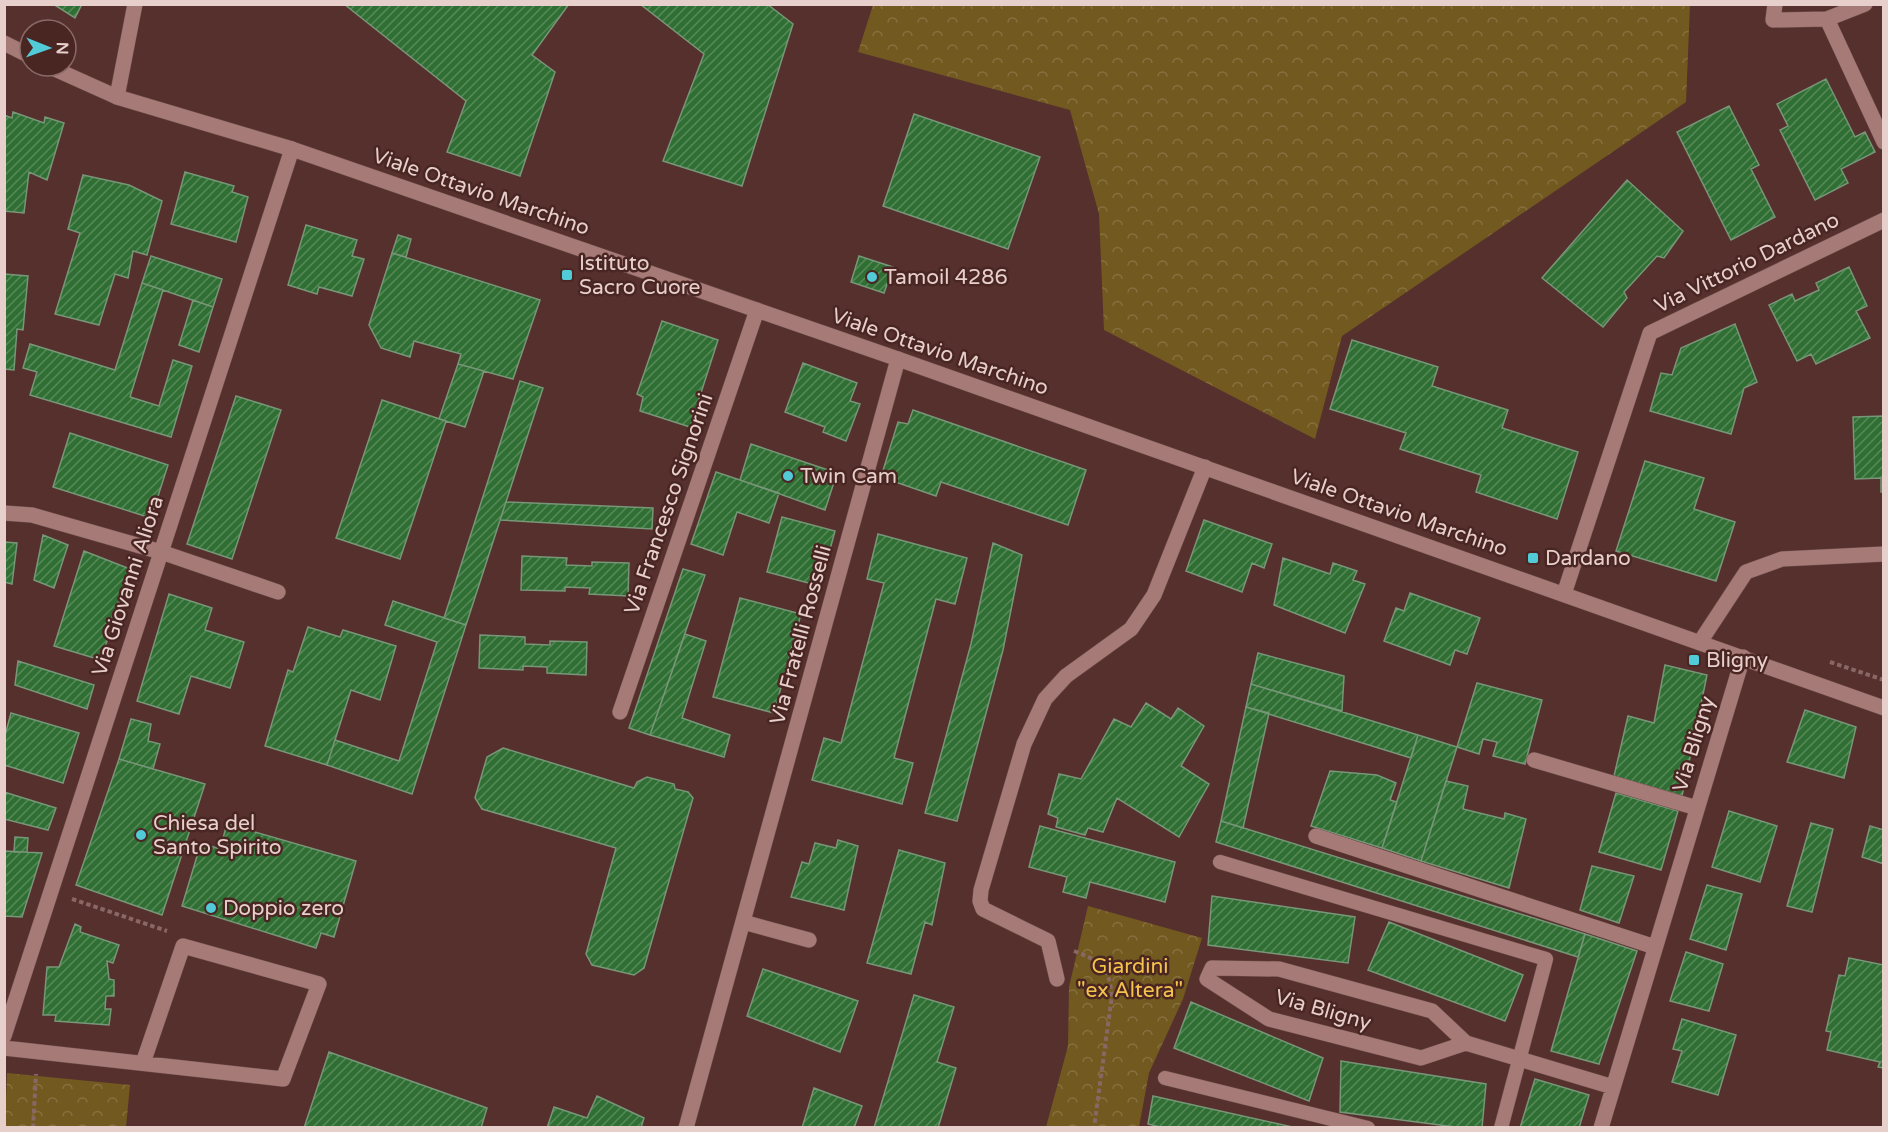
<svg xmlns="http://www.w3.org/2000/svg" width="1888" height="1132" font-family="'Varela Round',sans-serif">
<defs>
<pattern id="forest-crowns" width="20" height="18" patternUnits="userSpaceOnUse" patternTransform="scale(1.5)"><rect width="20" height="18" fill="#725920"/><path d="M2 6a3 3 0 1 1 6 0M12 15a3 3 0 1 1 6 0" fill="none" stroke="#86703f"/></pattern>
<pattern id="building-hatch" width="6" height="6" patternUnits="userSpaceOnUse" patternTransform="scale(1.5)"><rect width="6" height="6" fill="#2f6f33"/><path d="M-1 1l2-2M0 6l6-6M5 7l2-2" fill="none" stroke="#578959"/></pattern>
</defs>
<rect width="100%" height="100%" fill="#55302d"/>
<path fill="url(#forest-crowns)" d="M873 5H1690L1686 102 1342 336 1315 439 1104 330 1099 214 1070 110 858 52Z
M1088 906 1202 938 1183 999 1149 1073 1139 1127H1046L1068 1046 1069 987Z
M7 1073 130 1085 126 1127H5Z"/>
<path fill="url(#building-hatch)" stroke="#789678" stroke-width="1.5" d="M53 4H82L75 18Z
M344 4H569L532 55 555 72 520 176 447 152 466 101Z
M640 4H767L793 24 742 186 663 161 704 54Z
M1826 79 1855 137 1865 132 1875 152 1841 169 1848 183 1815 200 1780 130 1788 126 1777 104Z
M1729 106 1759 165 1751 169 1775 217 1731 240 1677 132Z
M13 112 44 123 45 117 64 123 47 180 29 172 24 213 4 211V115L12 118Z
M914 114 1040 157 1008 249 883 206Z
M185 172 234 186 232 192 248 197 236 242 171 224Z
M83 175 129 185 162 201 147 255 133 251 128 278 115 274 99 325 55 314 80 233 68 229Z
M1627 180 1683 231 1664 258 1657 256 1624 292 1627 298 1603 327 1542 278Z
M306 225 357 240 352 256 364 259 352 296 319 287 317 294 288 285Z
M398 235 411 239 406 257 392 253Z
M392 253 540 300 513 379 458 364 461 354 414 341 410 357 381 348 369 325Z
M151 256 222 279 213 307 142 283Z
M859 256 893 267 884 293 851 282Z
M1849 267 1867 306 1856 311 1870 338 1816 364 1811 354 1797 361 1769 305 1792 294 1795 301 1819 290 1816 283Z
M4 274 28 276 23 330 17 329 14 370 4 369Z
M142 283 163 290 130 397 159 406 173 360 192 366 171 437 30 395 37 372 23 368 30 344 115 370Z
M193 300 213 307 199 352 179 345Z
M662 321 718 340 690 427 640 411 643 397 637 394Z
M1735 324 1757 382 1744 388 1731 434 1650 411 1661 373 1672 375 1681 348Z
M1352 340 1438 367 1432 386 1508 410 1502 428 1578 452 1557 519 1476 492 1481 475 1400 449 1406 433 1330 409Z
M803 363 857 383 850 401 860 404 846 441 823 432 825 427 785 412Z
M458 364 484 371 465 427 439 419Z
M520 381 543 388 466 625 444 618Z
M236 396 281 410 232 559 187 544Z
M382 400 446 421 400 559 336 538Z
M913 410 1086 470 1068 525 941 482 936 496 881 477 898 422 908 424Z
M1884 416V492H1881V478L1855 479 1853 417Z
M70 433 168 465 151 518 53 487Z
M751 444 837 473 825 510 740 480Z
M1645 461 1704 478 1694 509 1735 522 1716 581 1616 551Z
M716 472 779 493 769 523 737 512 723 555 691 544Z
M506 502 653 508 652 529 500 520Z
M782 517 835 531 820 586 767 572Z
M1204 520 1272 544 1264 568 1252 563 1242 592 1186 571Z
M878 534 967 558 955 604 936 599 894 758 913 763 902 804 812 780 824 738 841 743 884 583 867 579Z
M43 535 68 545 54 588 34 580Z
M4 542 17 543 12 584 4 582Z
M993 543 1022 555 1003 650 957 821 925 813 971 644Z
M84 551 130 569 101 660 54 646Z
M522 556 567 558 566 565 592 566V562L629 563 628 596 589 594 590 588 565 587V591L521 590Z
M1283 558 1330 574 1333 563 1357 571 1353 580 1365 584 1345 633 1274 605Z
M683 569 705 575 650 735 629 728Z
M1410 593 1480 618 1467 654 1455 650 1450 665 1384 641 1396 608 1404 611Z
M169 594 212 608 205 630 244 642 230 688 191 676 179 714 137 701Z
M740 598 801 614 774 713 713 697Z
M393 601 466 625 412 794 327 765 335 740 399 761 437 642 385 625Z
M308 627 340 637 343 630 396 646 380 700 351 690 327 765 265 746 288 670 293 672Z
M685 634 706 641 682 718 730 735 724 757 650 735Z
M480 635 525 637V644L550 645V641L587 642 586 675 547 673V667L523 666V670L479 668Z
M1258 653 1344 676 1342 711 1251 684Z
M18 661 94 685 87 709 15 685Z
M1665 665 1707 675 1682 796 1614 776 1628 716 1654 723Z
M1477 683 1542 700 1525 764 1493 756 1497 742 1483 739 1479 754 1457 747Z
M1251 684 1418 735 1411 758 1246 707Z
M1146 703 1171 719 1178 708 1204 726 1181 766 1209 784 1179 837 1117 798 1103 832 1088 828 1085 835 1056 827 1058 818 1048 814 1059 774 1081 779 1114 719 1131 727Z
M1246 707 1269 713 1243 828 1221 821Z
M1805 710 1856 727 1844 778 1787 762Z
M11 713 79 733 63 783 4 765V739Z
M131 719 151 724 148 741 160 744 153 769 119 759Z
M1418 735 1457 747 1421 861 1382 848Z
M503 748 634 788 637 782 647 777 674 784 675 789 688 792 693 798 644 968 634 975 592 965 586 954 616 848 482 809 475 798 487 757Z
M119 759 205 784 162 915 76 885Z
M1330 771 1377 775 1396 783 1390 800 1397 802 1382 848 1311 826Z
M1446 781 1468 786 1463 809 1504 819 1505 813 1526 819 1509 888 1421 861Z
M4 792 56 808 48 830 4 819Z
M1616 793 1678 811 1661 870 1599 852Z
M1729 811 1777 826 1760 882 1712 867Z
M1221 821 1585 934 1578 957 1216 842Z
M1811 823 1833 829 1812 912 1787 906Z
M227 824 356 861 334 937 321 933 316 948 182 906 201 843 220 849Z
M1040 826 1175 862 1165 902 1090 882 1086 898 1063 892 1067 877 1029 867Z
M1870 826 1884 830V864L1862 857Z
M15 837 28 838 27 852H14Z
M838 840 858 846 844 910 791 897 802 862 809 864 815 843 836 848Z
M899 850 945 863 932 925 925 922 911 974 867 963Z
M4 851 42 853 22 917 4 916Z
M1592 866 1634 876 1619 923 1580 910Z
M1707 885 1742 894 1726 950 1690 939Z
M1212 896 1355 917 1348 963 1208 945Z
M1389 922 1523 975 1505 1021 1368 970Z
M75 924 81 927 80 932 119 945 113 963 107 961 109 979 114 980V996H106L105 1009H111L109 1025 55 1021 56 1015H43L47 967H59Z
M1585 934 1637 951 1599 1064 1551 1051Z
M1686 952 1723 964 1709 1011 1670 1001Z
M1849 958 1884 965V1068L1878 1067 1880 1062 1827 1050 1831 1032 1826 1031 1839 975 1845 976Z
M763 969 858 1001 840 1052 747 1016Z
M914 995 954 1007 937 1062 956 1068 938 1128H874Z
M1191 1002 1323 1058 1309 1101 1174 1048Z
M1682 1019 1736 1035 1718 1095 1672 1082 1682 1051 1673 1049Z
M329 1052 487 1108 481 1128H304Z
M1341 1061 1486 1084 1482 1128H1463L1340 1112Z
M1535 1079 1589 1095 1579 1128H1520Z
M814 1088 862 1106 854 1128H802Z
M597 1096 644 1118 641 1128H547L554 1107 587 1118Z
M1153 1096 1297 1128H1164L1148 1124Z"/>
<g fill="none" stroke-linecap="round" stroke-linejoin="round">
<defs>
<path id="service" d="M1220 862 1546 959 1501 1128
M1165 1078 1368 1128"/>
<path id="minor" d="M1775 4 1773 20 1827 19 1865 4
M1827 19 1884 142
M117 97 135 4
M4 513 32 515 161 552 278 592
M1564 594 1650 333 1884 220
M1700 642 1746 572 1782 559 1884 554
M620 712 757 310
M1534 760 1697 808
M1316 836 1655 947
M743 922 809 940
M1057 979 1048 941 983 909 980 901 981 890 1024 744 1045 699 1066 676 1131 629 1154 595 1205 467
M4 1036 292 149
M1466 1043 1421 1058 1269 1019 1207 979 1212 968 1279 969 1432 1011 1466 1043 1613 1087
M4 1048 283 1079 319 984 183 946 143 1063
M686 1128 898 359
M1601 1128 1743 657"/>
<path id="tertiary" d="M4 43 30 56
M48 66 117 97 292 149 898 359 1884 708"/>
</defs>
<use href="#service" stroke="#6d4e4c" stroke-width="15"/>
<use href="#minor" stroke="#6d4e4c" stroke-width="16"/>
<use href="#tertiary" stroke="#6d4e4c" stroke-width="16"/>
<path stroke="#886764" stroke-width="4" stroke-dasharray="4.5 3" stroke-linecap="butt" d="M1830 662 1884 680
M72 899 167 931
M1074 951C1102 962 1108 966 1112 995L1094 1128
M33 1128 36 1074"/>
<use href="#service" stroke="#a67a76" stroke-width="14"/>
<use href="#minor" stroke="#a67a76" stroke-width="15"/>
<use href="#tertiary" stroke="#a67a76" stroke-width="15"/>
</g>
<g fill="#52cbd8" stroke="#4a2623" stroke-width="2">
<rect x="561" y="269" width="12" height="12" rx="3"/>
<circle cx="872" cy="277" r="6"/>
<circle cx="788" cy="476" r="6"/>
<rect x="1527" y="552" width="12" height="12" rx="3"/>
<rect x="1688" y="654" width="12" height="12" rx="3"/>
<circle cx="141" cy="835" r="6"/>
<circle cx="211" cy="908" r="6"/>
</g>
<g text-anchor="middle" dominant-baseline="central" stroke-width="5" stroke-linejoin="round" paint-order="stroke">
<g font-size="21" fill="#e7cfcc" stroke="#4a2623">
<text transform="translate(481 192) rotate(19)">Viale Ottavio Marchino</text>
<text transform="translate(1747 263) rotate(-26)">Via Vittorio Dardano</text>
<text transform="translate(940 352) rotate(19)">Viale Ottavio Marchino</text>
<text transform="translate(669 504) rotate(-71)">Via Francesco Signorini</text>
<text transform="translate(1399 513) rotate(19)">Viale Ottavio Marchino</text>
<text transform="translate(128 586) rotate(-72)">Via Giovanni Aliora</text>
<text transform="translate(801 635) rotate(-75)">Via Fratelli Rosselli</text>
<text transform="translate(1694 744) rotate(-73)">Via Bligny</text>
<text transform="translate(1323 1010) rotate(16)">Via Bligny</text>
</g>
<g font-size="21" fill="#e7cfcc" stroke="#4a2623" text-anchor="start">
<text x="579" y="263">Istituto<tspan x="579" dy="24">Sacro Cuore</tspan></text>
<text x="884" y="277">Tamoil 4286</text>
<text x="800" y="476">Twin Cam</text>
<text x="1545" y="558">Dardano</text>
<text x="1706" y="660">Bligny</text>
<text x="153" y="823">Chiesa del<tspan x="153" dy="24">Santo Spirito</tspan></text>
<text x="223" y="908">Doppio zero</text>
</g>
<g font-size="21" fill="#f5c24d" stroke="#4a2623">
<text x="1130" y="966">Giardini<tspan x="1130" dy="24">"ex Altera"</tspan></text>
</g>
</g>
<rect width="1888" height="1132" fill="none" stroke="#e7cfcc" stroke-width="12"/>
<g transform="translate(48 48) rotate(91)"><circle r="28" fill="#4a2623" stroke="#896a67" stroke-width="1.5"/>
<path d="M0-4.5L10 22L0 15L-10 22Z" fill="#52cbd8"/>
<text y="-9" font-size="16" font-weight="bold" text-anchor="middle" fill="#e7cfcc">N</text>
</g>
</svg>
